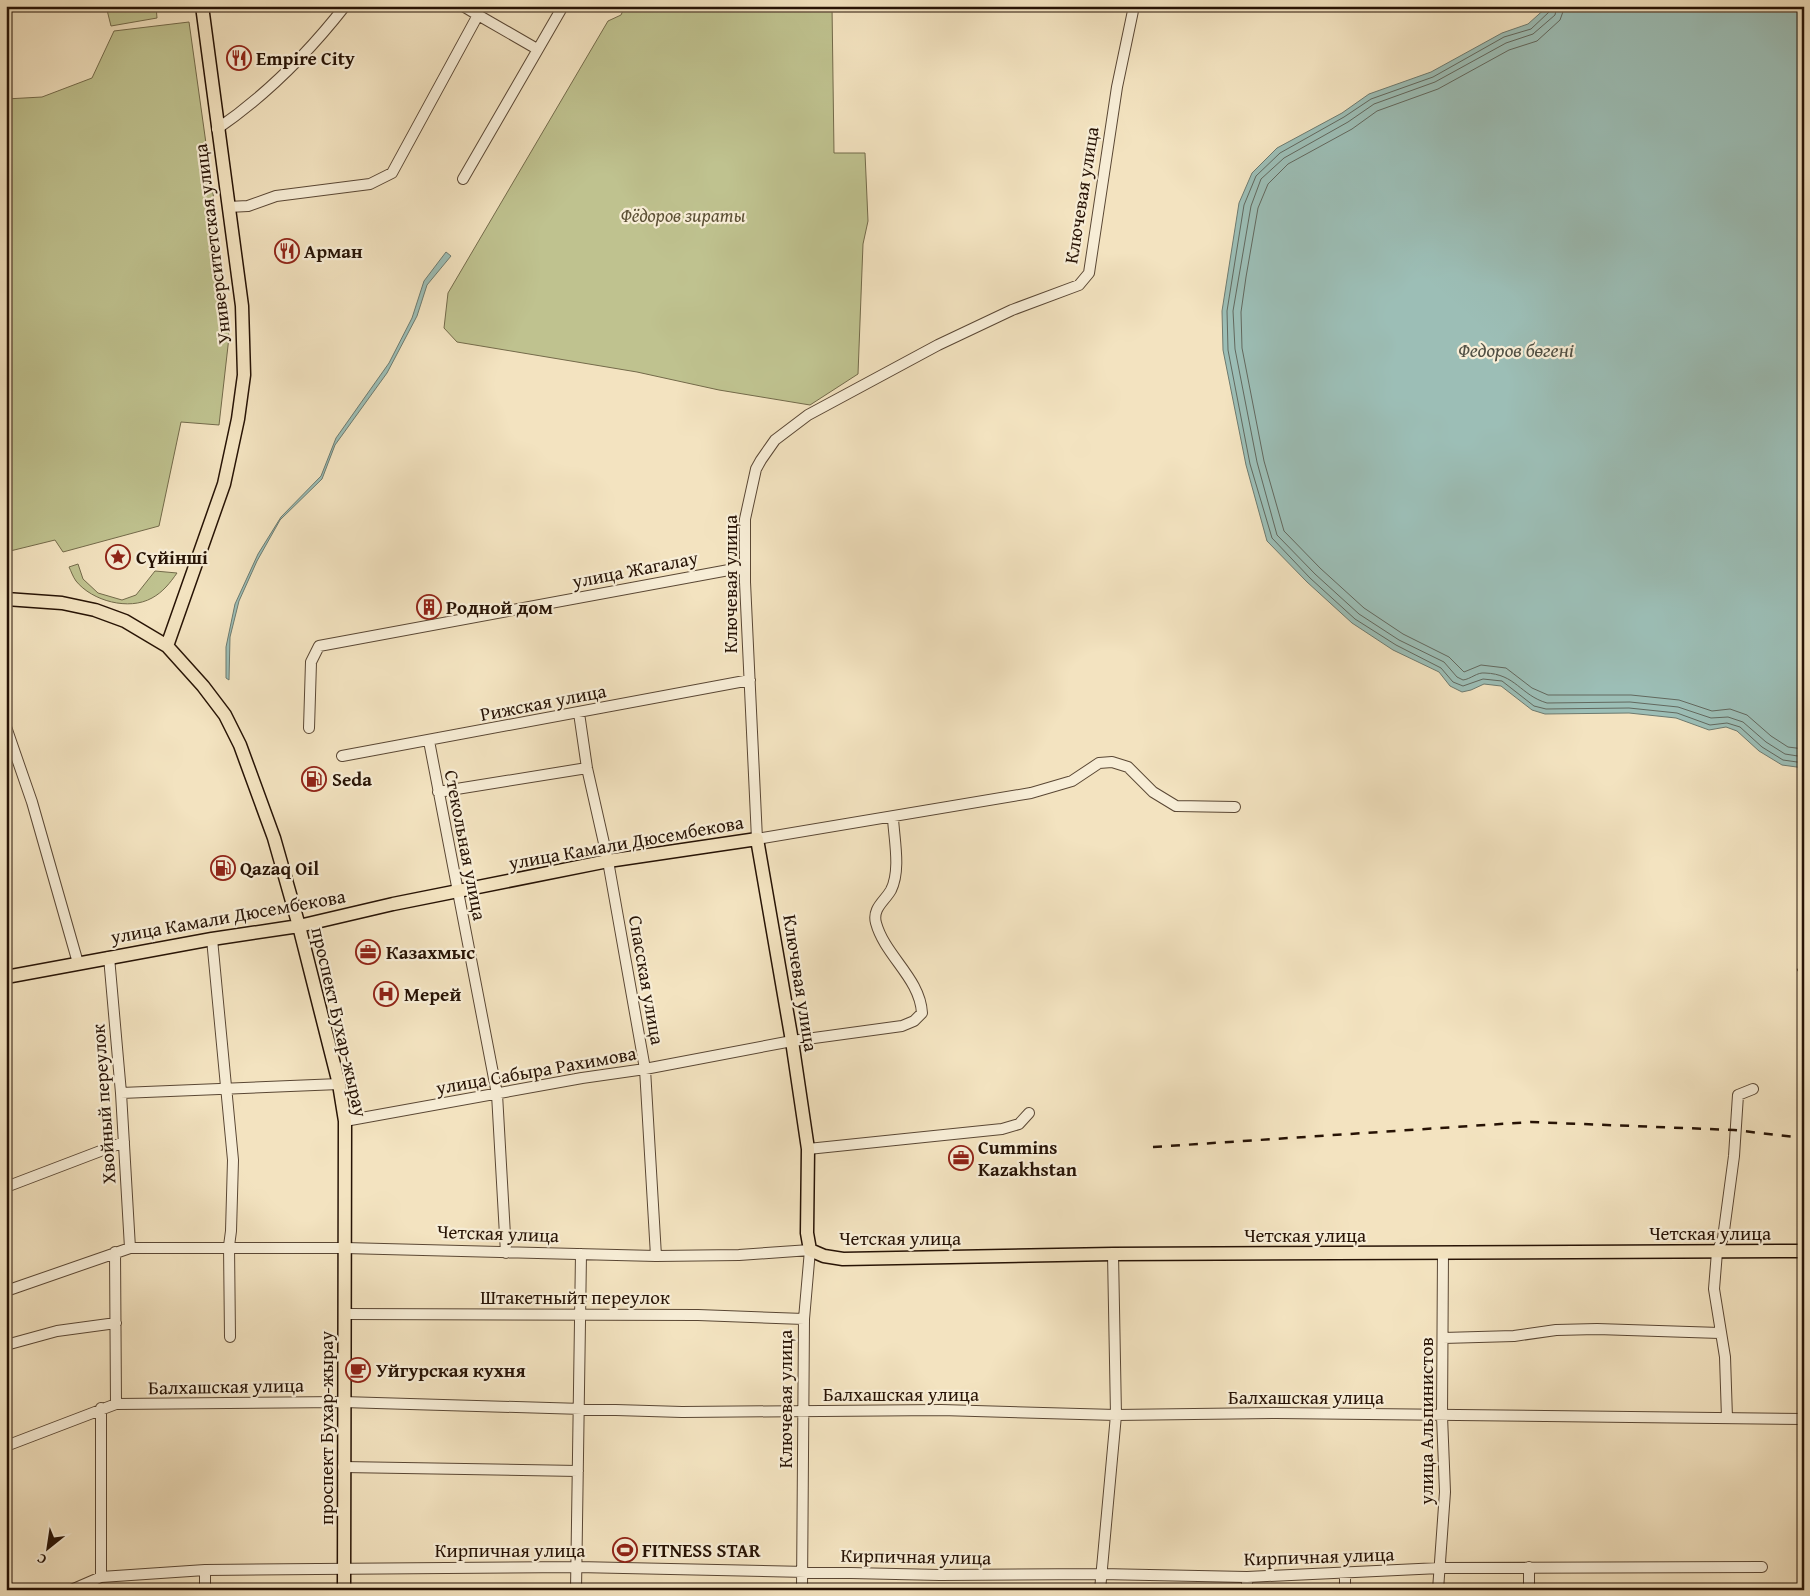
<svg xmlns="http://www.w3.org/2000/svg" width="1810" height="1596" font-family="'Gentium Book Plus',serif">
<rect width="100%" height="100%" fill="#f3e3c0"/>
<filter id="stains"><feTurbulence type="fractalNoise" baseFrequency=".004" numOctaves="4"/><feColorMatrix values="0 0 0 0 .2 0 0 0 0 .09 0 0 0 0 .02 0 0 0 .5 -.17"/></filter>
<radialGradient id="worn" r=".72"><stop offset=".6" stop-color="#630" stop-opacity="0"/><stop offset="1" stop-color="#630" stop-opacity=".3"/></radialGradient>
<path fill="#bfc28f" stroke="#736a4a" d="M106 6H156L157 18 111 26Z
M625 6H832L834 153H865L868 221 863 244 858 374 810 405 719 390 637 372 457 342 444 328 448 293 608 21 621 15Z
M189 22 217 222 229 337 219 425 181 422 159 526 63 552 55 540 6 552V99L42 97 92 78 114 31Z
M78 564 83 579 98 593 122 600 136 595 155 571 177 573C170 583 163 592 152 598 129 611 92 601 76 581 73 577 71 571 69 567Z"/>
<path fill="#9cbeb6" stroke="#6d7a6f" d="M1548 6H1804V768L1782 765 1759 751 1737 731 1726 727 1709 730 1676 718 1629 713 1545 714 1532 710 1501 686 1484 684 1471 690 1462 692 1450 686 1439 672 1393 650 1352 623 1307 582 1267 541 1246 465 1223 350 1222 311 1239 203 1252 173 1277 148 1342 113 1369 94 1431 72 1502 33 1528 24Z
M446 252 451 256 427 285 417 316 387 373 335 445 322 479 280 520 257 561 239 601 230 637 229 680 226 678V647L235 604 258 554 281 517 321 476 336 438 389 363 412 318 424 281Z"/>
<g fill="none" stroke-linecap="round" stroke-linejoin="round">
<path stroke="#62685e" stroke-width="1" d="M1551 6 1549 12 1531 29 1504 37 1433 77 1371 99 1344 117 1280 153 1256 176 1244 205 1227 311 1228 350 1250 464 1272 538 1310 578 1355 619 1396 645 1441 668 1453 682 1463 686 1483 679 1502 681 1534 706 1546 709 1629 708 1677 713 1710 725 1727 723 1740 727 1762 747 1783 760 1804 763
M1557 6 1555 15 1533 34 1506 43 1435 82 1374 104 1348 122 1284 158 1261 179 1251 206 1233 311 1235 349 1257 462 1277 535 1315 574 1359 614 1399 640 1444 662 1457 677 1463 680C1471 679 1477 672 1485 673 1516 674 1520 695 1547 703L1630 702 1678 707 1711 718 1728 717 1743 722 1766 742 1785 754 1804 757
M1565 6 1560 20 1537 41 1509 50 1438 89 1377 111 1352 129 1288 164 1268 184 1258 208 1246 277 1241 312 1242 348 1264 461 1284 531 1320 568 1364 608 1403 634 1449 657 1464 672 1481 665 1506 668 1532 688 1548 695H1631L1679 700 1712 711 1730 709 1747 715 1771 736 1788 747 1804 749"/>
<defs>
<path id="minor" d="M1134 6 1117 87 1089 273 1079 285 1012 310 938 345 808 415 775 440 761 460 756 469 745 519V582L757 839 1031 793 1072 781 1099 763 1112 762 1128 767 1153 792 1176 806 1235 807
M478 15 537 49
M217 129C265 96 309 52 345 6
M463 179 563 6
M228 207 248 206 276 196 370 184 392 173 478 15 463 6
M579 713 587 768 608 861 645 1069 656 1256
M6 727 32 802 78 963
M309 728 311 662 319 646 745 567
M429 741 497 1094 506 1253
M342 756 750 680
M438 792 587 768
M212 939 233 1160 231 1231 229 1246 230 1337
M109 957 121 1093 130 1248
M121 1093 339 1084
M345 1121 582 1078 645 1069 792 1041 902 1026 914 1021 922 1013C920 978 885 956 876 923 872 908 885 901 891 890 901 870 894 839 893 818
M808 1149 1002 1129 1019 1124 1029 1113
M6 1187 124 1142
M115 1252 116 1404
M6 1291 130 1248H345L656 1256 739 1255 810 1250 804 1319 802 1590
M345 1314 698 1315 804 1319
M1443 1338 1514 1336 1556 1330 1597 1329 1720 1333
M6 1345 57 1331 116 1323
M101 1408V1577
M1727 1418 1725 1357 1714 1289 1717 1252 1723 1238 1734 1156 1738 1095 1753 1089
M6 1446 116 1404 343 1402 682 1412 941 1410 1116 1415 1277 1413 1804 1419
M343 1467 578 1471
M205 1570V1590
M1345 1573V1590
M1247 1577V1590
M71 1590 101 1577 205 1570 577 1567 940 1575 1101 1574 1247 1577 1440 1568 1762 1567
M576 1590 581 1254
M1100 1590 1116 1415 1113 1254
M1438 1590 1445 1492 1442 1416 1443 1252
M1529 1590V1567"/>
<path id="major" d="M6 599 62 603 95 610 125 621 167 646 203 686 225 715 240 745 274 838 299 926 339 1084 345 1121 344 1590
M167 646 224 484 238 419 244 375 242 306 202 6
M6 977 212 939 299 926 393 904 608 861 757 839 792 1041 808 1149 807 1233 810 1250 824 1256 843 1259 1113 1254 1804 1251"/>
</defs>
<use href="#minor" stroke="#5a4734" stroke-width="12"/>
<use href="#major" stroke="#271305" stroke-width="15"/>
<use href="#minor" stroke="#f7edd6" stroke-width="10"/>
<use href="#major" stroke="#f3e3c0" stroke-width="12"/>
<path stroke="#271305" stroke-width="2.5" stroke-dasharray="9 9" stroke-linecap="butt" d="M1797 970 1804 969
M1153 1147 1531 1122 1734 1130 1804 1138"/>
</g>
<defs>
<symbol id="restaurant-ring" viewBox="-11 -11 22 22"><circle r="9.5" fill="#f7edd6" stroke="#8f2418" stroke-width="1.5"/><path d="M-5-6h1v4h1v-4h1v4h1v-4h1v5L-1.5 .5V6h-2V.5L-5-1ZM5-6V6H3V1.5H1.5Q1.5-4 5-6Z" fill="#8f2418"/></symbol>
<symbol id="sight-ring" viewBox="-11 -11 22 22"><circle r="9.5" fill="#f7edd6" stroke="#8f2418" stroke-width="1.5"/><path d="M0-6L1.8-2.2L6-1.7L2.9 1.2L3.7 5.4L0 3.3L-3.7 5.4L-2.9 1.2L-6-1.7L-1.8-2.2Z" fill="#8f2418"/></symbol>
<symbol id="building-ring" viewBox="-11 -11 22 22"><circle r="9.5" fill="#f7edd6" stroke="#8f2418" stroke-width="1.5"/><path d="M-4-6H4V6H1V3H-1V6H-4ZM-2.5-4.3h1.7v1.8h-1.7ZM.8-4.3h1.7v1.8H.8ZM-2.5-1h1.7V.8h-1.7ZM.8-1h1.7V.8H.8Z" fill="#8f2418"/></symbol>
<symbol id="fuel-ring" viewBox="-11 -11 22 22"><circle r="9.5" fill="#f7edd6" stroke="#8f2418" stroke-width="1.5"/><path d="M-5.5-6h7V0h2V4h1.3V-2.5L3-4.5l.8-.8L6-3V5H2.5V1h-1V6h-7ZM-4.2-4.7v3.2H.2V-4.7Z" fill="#8f2418"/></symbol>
<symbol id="office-ring" viewBox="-11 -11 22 22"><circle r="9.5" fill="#f7edd6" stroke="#8f2418" stroke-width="1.5"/><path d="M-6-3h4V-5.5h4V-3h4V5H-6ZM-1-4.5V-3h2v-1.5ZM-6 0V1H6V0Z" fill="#8f2418"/></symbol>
<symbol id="hospital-ring" viewBox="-11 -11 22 22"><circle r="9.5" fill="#f7edd6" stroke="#8f2418" stroke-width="1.5"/><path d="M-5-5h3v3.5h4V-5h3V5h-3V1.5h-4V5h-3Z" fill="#8f2418"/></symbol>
<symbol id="cafe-ring" viewBox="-11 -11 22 22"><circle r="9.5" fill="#f7edd6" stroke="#8f2418" stroke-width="1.5"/><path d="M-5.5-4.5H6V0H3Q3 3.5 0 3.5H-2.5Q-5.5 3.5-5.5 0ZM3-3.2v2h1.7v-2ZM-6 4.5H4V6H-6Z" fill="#8f2418"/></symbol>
<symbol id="stadium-ring" viewBox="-11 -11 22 22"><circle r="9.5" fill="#f7edd6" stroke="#8f2418" stroke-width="1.5"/><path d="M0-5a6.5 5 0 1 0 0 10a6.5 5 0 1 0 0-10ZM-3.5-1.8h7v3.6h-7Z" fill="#8f2418"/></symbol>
</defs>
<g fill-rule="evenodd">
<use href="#restaurant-ring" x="225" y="44" width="28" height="28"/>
<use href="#restaurant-ring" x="273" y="237" width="28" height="28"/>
<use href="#sight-ring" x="104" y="543" width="28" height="28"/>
<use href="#building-ring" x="415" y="593" width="28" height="28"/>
<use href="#fuel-ring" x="300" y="765" width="28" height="28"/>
<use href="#fuel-ring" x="209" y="854" width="28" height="28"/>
<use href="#office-ring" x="354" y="938" width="28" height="28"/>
<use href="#hospital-ring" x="372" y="980" width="28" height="28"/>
<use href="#office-ring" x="947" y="1144" width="28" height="28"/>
<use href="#cafe-ring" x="344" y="1356" width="28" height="28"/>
<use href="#stadium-ring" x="611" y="1536" width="28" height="28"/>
</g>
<g text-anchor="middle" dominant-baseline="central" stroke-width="4.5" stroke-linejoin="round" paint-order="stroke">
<g font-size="19" font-weight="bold" fill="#271305" stroke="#f7edd6" text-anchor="start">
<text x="256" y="58">Empire City</text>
<text x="304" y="251">Арман</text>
<text x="136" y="557">Сүйінші</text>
<text x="446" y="607">Родной дом</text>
<text x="332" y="779">Seda</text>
<text x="240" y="868">Qazaq Oil</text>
<text x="386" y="952">Казахмыс</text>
<text x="404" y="994">Мерей</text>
<text x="978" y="1147">Cummins<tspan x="978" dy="22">Kazakhstan</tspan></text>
<text x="376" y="1370">Уйгурская кухня</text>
<text x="642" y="1550">FITNESS STAR</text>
</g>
<g font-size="19" fill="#271305" stroke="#f7edd6">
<text transform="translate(1081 195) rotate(-81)">Ключевая улица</text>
<text transform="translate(212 244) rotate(-97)">Университетская улица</text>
<text transform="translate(635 569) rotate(-11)">улица Жагалау</text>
<text transform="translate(730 584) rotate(-90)">Ключевая улица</text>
<text transform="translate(543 702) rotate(-11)">Рижская улица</text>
<text transform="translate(626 842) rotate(-10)">улица Камали Дюсембекова</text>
<text transform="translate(466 845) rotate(79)">Стекольная улица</text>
<text transform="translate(228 916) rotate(-10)">улица Камали Дюсембекова</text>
<text transform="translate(647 980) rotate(80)">Спасская улица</text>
<text transform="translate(801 983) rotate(81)">Ключевая улица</text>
<text transform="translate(340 1022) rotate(77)">проспект Бухар-жырау</text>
<text transform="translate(536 1070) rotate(-10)">улица Сабыра Рахимова</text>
<text transform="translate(103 1104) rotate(-94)">Хвойный переулок</text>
<text transform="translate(498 1233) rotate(2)">Четская улица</text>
<text x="1710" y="1233">Четская улица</text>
<text x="1305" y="1235">Четская улица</text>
<text x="900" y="1238">Четская улица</text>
<text x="575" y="1297">Штакетныйт переулок</text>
<text transform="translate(226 1386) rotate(-1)">Балхашская улица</text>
<text x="901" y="1394">Балхашская улица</text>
<text x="1306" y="1397">Балхашская улица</text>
<text transform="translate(785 1399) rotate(-90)">Ключевая улица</text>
<text transform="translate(1426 1421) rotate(-90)">улица Альпинистов</text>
<text transform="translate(326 1428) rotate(-90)">проспект Бухар-жырау</text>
<text x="510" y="1550">Кирпичная улица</text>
<text transform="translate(916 1556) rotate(1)">Кирпичная улица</text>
<text transform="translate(1319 1556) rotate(-2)">Кирпичная улица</text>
</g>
<g font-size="19" font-style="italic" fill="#5c5035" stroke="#f7edd6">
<text x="683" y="215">Фёдоров зираты</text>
</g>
<g font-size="20" font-style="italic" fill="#504f43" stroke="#f7edd6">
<text x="1516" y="349">Федоров бөгені</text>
</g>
</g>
<rect width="1810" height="1596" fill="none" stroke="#f3e3c0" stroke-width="25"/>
<rect x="8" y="8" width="1795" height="1581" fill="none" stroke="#271305" stroke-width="2.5"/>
<rect x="12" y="12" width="1785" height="1571" fill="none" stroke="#271305"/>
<g transform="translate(48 1548) rotate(210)" stroke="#f7edd6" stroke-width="4" paint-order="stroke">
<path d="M0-4L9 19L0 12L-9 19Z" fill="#271305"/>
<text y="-8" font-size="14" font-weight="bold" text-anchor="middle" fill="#271305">С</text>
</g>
<rect width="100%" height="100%" filter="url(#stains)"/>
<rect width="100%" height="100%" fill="url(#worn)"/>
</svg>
